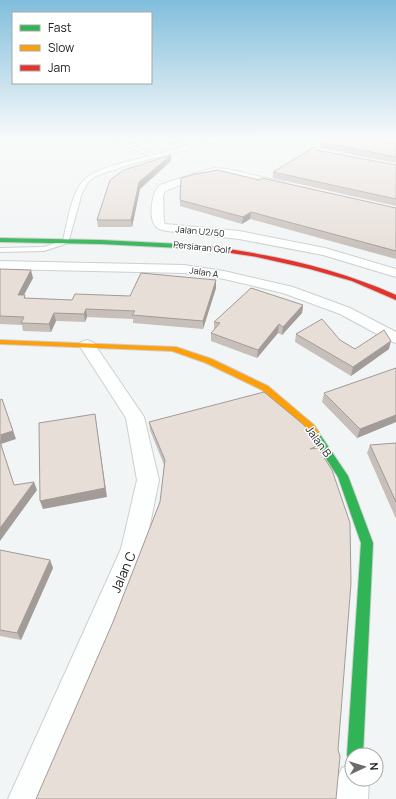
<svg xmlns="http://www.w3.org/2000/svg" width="396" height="799" font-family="Manrope,sans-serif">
<rect width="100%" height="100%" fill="#f2f5f5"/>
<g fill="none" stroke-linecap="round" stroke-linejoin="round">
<defs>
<path id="lane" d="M111 139C118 139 124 144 130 144 140 143 149 139 159 139L132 146 154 155 184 147 167 139C175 139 183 147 191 146 203 144 215 139 228 139L131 164 96 176 88 182 82 193 68 243 44 251 0 252V248L43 247 63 241C67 224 71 193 84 180 96 168 133 160 150 156Z"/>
<path id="street" d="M216 168 227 169 284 182 289 185 284 188 227 175 216 174 207 175 165 191 163 196 164 222 165 224 239 231 325 248 396 269V277L323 255 239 239 167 231C161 230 157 229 154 224 149 215 152 191 160 185L202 171Z
M0 261 184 265 224 271 293 287 350 308 396 332V343L390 341 340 314 283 293 224 279 184 273 0 269Z
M87 340 93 342 144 417 159 480 145 549 40 799H8L121 549 137 480 126 418 79 345 81 342Z
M352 763V779H369L368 799H336L337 779 342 768Z"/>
<path id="fast" d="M0 238 101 240 201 245 204 247 201 249 101 244 0 242Z
M314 429 317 430 348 476 373 543 363 755H352V762L349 761 347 755 361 543 338 477 309 432 311 430Z"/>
<path id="slow" d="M0 340 176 347 212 359 268 386 314 425 319 432 317 434H311L308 429 262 390 206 363 172 351 0 344Z"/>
<path id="jam" d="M201 245C269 254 333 267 396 295V300L352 281 310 269 257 257 199 248V246Z"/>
</defs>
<use href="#lane" stroke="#cecfcf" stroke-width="2"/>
<use href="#street" stroke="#cecfcf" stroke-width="2"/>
<use href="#fast" stroke="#cecfcf" stroke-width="2"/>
<use href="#slow" stroke="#cecfcf" stroke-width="2"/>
<use href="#jam" stroke="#cecfcf" stroke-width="2"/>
<use href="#lane" fill="#fdfefe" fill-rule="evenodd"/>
<use href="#street" fill="#fdfefe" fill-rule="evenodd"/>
<use href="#fast" fill="#30b455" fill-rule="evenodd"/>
<use href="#slow" fill="#ff9f0a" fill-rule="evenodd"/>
<use href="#jam" fill="#e5322d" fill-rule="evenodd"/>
</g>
<path fill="#c7bfba" d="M321 142 396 144V163L320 148Z
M316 150 396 165V206L273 178V172Z
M171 161 140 189 132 227H98L97 220Z
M180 200 396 208V259L250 219 242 224 180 206Z
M0 269 33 278 24 295 26 298 72 300 130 296 216 288 203 329 133 323V319L87 317 85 322 56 321 51 332 23 331 22 325 0 324Z
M303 305 302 313 282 335 278 333 257 358 211 341V333L214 330V322Z
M296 334 340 340 355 349H389L351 376 295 342Z
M396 368V422L357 438 322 402 324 393Z
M149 422 316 449 338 750 113 622 160 502 164 465 150 430Z
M396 443V519L367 453 370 445Z
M0 550 50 560 53 568 21 640 0 636Z"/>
<path fill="#a29b97" d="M171 155V161L140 189 132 227 131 220 139 182Z
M251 212 250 219 242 224 243 217Z
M31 270 33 278 20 302 18 295Z
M216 280V288L203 329V321Z
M303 305 302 313 282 335 283 327Z
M86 309 87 317 85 322 84 314Z
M54 313 56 321 51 332 49 324Z
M279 324 278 333 257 358 258 350Z
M391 341 389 349 351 376 353 367Z
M2 399 16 439 1 444 17 493 0 442Z
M95 414 107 497 43 509 40 501Z
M396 415V422L357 438 360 429Z
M34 482 37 490 0 541V528Z
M50 560 53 568 21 640 17 633Z"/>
<path fill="#e7ded8" stroke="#a29b97" d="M325 139H369L396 144V157L321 142Z
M314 147 316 150 396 165V199L273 172Z
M171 155 139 182 131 220H97L110 180 124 170Z
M218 170 259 180 262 178 396 208V251L251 212 243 217 180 200 181 178 195 174Z
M0 269 31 270 18 295H25L24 298 72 300 75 294 130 296 141 273 216 280 203 321 132 315 135 311 86 309 84 314 54 313 49 324 21 323 24 317 0 316Z
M251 288 303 305 283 327 279 324 258 350 211 333 220 323 214 322Z
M322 319 340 340 355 349 384 330 391 341 353 367 296 334Z
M396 368V415L360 429 324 393Z
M264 392 304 425 317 446 310 449 318 448 332 470 350 523 351 583 338 750 340 756 336 799H36L113 622 160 502 165 460 149 422Z
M2 399 13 431 0 435V400Z
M95 414 105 488 40 501 39 423Z
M0 442 14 485 34 482 0 528Z
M396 443V502L370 445Z
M0 550 50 560 17 633 0 630Z"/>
<linearGradient id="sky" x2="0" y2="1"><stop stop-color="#81bedc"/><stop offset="0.55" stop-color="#f9fafa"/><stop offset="1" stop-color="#f9fafa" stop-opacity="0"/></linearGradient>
<rect width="396" height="251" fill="url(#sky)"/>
<g text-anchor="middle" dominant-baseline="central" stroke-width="3" stroke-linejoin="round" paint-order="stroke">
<g font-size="9" fill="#212322" stroke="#fff">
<text transform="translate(200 231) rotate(5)">Jalan U2/50</text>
<text transform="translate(202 247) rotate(6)">Persiaran Golf</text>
<text transform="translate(204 272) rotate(9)">Jalan A</text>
</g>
<g font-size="11" fill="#212322" stroke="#fff">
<text transform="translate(319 441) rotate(54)">Jalan B</text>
</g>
<g font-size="13" fill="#212322" stroke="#fff">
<text transform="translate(123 572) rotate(-67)">Jalan C</text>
</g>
</g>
<rect x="12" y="12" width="140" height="72" fill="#ffffff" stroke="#a6a7a7"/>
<rect x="20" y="25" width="20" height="6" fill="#30b455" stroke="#a6a7a7"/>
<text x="48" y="32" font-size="12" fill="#212322">Fast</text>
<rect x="20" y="45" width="20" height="6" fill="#ff9f0a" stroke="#a6a7a7"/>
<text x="48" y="52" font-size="12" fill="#212322">Slow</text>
<rect x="20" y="65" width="20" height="6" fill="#e5322d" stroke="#a6a7a7"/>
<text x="48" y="72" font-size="12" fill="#212322">Jam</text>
<g transform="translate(364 767) rotate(86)"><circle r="19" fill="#ffffff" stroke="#a6a7a7"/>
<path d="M0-3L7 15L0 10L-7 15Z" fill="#6a6c6c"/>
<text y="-6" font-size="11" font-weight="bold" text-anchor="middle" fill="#212322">N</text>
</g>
</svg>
